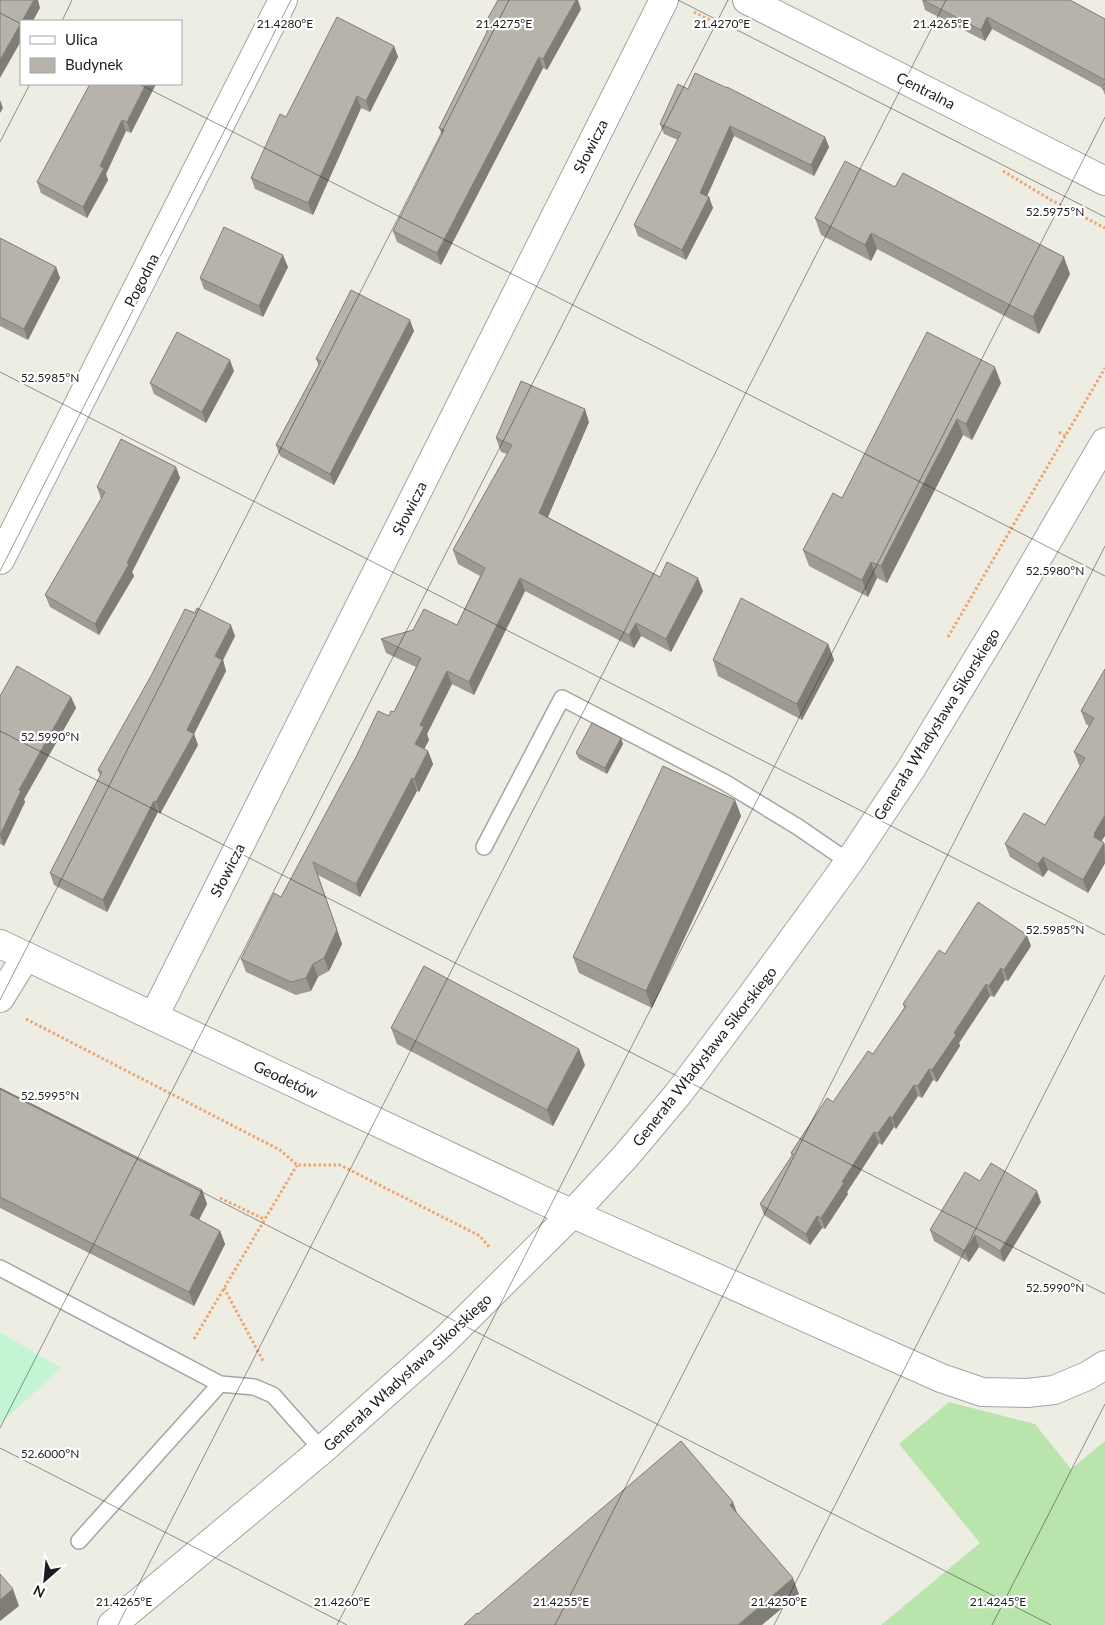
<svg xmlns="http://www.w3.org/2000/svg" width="1105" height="1625" font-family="Lato,sans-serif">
<rect width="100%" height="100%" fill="#eeede4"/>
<path fill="#b9e5ad" d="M949 1402 1035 1424 1071 1469 1105 1441V1625H881L980 1543 899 1444Z"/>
<path fill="#c3f5d5" d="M0 1332 61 1368 0 1424Z"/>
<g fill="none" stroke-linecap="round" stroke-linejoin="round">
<defs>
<path id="service" d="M484 847 562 698 724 782 798 827 849 862
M0 1268 220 1384
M79 1541 220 1384 254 1387 273 1395 322 1450"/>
<path id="minor" d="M747 0 1105 181
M0 560 283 0
M0 944 542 1200 941 1378 982 1392 1027 1393 1054 1390 1087 1376 1105 1365
M0 998 26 956
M154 1016 664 0"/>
<path id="tertiary" d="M112 1625 322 1450 442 1343 572 1214 625 1157 678 1094 747 1002 849 862 911 769 1006 612 1105 442"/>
</defs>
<use href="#service" stroke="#a4a4a4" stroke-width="18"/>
<use href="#minor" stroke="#a4a4a4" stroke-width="30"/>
<use href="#tertiary" stroke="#a4a4a4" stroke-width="30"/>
<path stroke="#f0a372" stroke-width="3" stroke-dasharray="2.5 2.5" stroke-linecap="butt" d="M694 12 724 27
M1003 171 1051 200 1105 228
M1059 432 1065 436
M948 637 1105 368
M26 1019 280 1150 297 1165H340L480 1236 490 1248
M220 1198 264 1219
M224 1288 263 1361
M194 1339 297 1165"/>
<use href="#service" stroke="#fff" stroke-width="15"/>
<use href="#minor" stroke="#fff" stroke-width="28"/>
<use href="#tertiary" stroke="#fff" stroke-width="28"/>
</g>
<path fill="#9d9a92" d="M922 0H1070L1105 19V95L1102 88 992 29 985 41 925 10Z
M581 9 547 70 543 68 441 265 397 242 393 231 442 135 439 128 487 33 484 25Z
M394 46 398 57 370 112 361 108 313 215 255 189 251 178 286 117Z
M156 84 131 133 126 131 106 174 108 180 87 218 41 193 37 182Z
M688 89 825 137 829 147 814 176 734 136 707 196 709 197 713 208 686 260 638 236 634 225 678 140 664 134 660 124Z
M895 187 1070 274 1039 334 877 249 871 261 821 235 815 218Z
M0 238 56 267 60 278 28 340 0 326Z
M288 267 263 317 204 289 200 278Z
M414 331 334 485 280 456 276 445 319 366 316 359Z
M234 371 206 423 154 394 150 383Z
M1001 383 972 440 963 435 887 583 877 578 868 597 809 566 803 550 842 498Z
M589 422 548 517 660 577 703 591 671 652 641 636 634 648 525 591 474 695 452 684 427 734 429 740 424 749 428 751 433 764 419 792 417 791 360 897 318 875 342 944 329 971 318 977 311 991 296 995 246 972 241 959 281 897 389 716 394 712 416 667 386 653 381 639 457 625 480 576 458 564 453 550 507 454 501 452 496 438Z
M176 467 180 478 132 572 134 576 99 635 50 607 45 595 101 499 97 487Z
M235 636 223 660 226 671 194 734 198 745 160 814 158 812 107 912 54 885 50 873 100 776 98 770 151 676Z
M828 644 834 660 802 720 718 676 713 660Z
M1105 669 1102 841 1105 844V863L1088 893 1048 870 1043 877 1010 857 1005 844 1045 825 1080 766 1079 765 1074 752 1089 726 1086 724 1081 711Z
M0 696 71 697 76 708 24 799 25 802 4 846 0 844Z
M621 738 623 744 607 774 579 759 576 753Z
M735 800 741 816 652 1008 579 973 573 957Z
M1031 946 1008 981 1005 980 994 997 990 996 959 1043 960 1046 937 1082 933 1080 922 1098 918 1096 896 1129 894 1127 882 1145 879 1143 847 1192 848 1194 825 1229 822 1228 810 1245 764 1215 760 1204 792 1156 791 1153 873 1054 904 1008 903 1004 945 954Z
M391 1028 585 1065 553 1126 397 1044Z
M0 1088 202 1190 207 1204 199 1220 220 1231 225 1244 194 1306 0 1208Z
M980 1181 1041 1202 1004 1262 979 1247 969 1262 934 1241 930 1230Z"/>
<path fill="#807d77" d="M34 0H38L40 8 33 21H22Z
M576 0H578L581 9 547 70 543 59Z
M987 17 992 29 985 41 981 30Z
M21 23V41L0 78V60Z
M394 46 398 57 370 112 366 101Z
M539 57 543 68 441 265 437 253Z
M146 84H156L131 133 127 122Z
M357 96 361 108 313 215 308 203Z
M0 100 3 108 0 113Z
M122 120 126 131 106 174 108 180 87 218 83 207 100 166Z
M730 126 734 136 704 203 700 193Z
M825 137 829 147 814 176 811 165Z
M709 197 713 208 686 260 682 250Z
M871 233 877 249 871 261 865 245Z
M283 255 288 267 263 317 259 306Z
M1064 257 1070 274 1039 334 1033 317Z
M56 267 60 278 28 340 24 329Z
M410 320 414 331 334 485 330 474Z
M230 360 234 371 206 423 202 412Z
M995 367 1001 383 972 440 966 424Z
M585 409 589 422 544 526 539 513Z
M957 419 963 435 887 583 881 566Z
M176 467 180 478 132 572 134 576 99 635 95 624Z
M871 562 877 578 868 597 862 580Z
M520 578 525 591 474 695 469 682Z
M698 578 703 591 671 652 666 639Z
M636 623 641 636 634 648 629 635Z
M231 625 235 636 223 660 226 671 194 734 198 745 160 814 156 802 187 730 215 656Z
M828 644 834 660 802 720 797 704Z
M447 671 452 684 427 734 429 740 420 757 415 744 420 725Z
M71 697 76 708 24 799 25 802 4 846 0 835 19 790Z
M621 738 623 744 607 774 605 768Z
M428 751 433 764 419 792 414 779Z
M412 778 417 791 360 897 356 884Z
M735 800 741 816 652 1008 646 991Z
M154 801 158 812 107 912 103 900Z
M1105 815V836L1099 845 1094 837V834Z
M1104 843 1105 863 1088 893 1083 880Z
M1043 857 1048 870 1043 877 1038 864Z
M313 862 342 944 329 971 324 958Z
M1027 935 1031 946 1008 981 1004 970Z
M313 964 318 977 311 991 306 978Z
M1001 968 1005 980 994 997 989 986Z
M986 984 990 996 959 1043 960 1046 937 1082 932 1070 954 1033Z
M579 1049 585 1065 553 1126 547 1110Z
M929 1069 933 1080 922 1098 918 1086Z
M914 1085 918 1096 896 1129 892 1118Z
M890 1116 894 1127 882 1145 878 1133Z
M874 1132 879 1143 847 1192 848 1194 825 1229 821 1218 842 1182Z
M202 1190 207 1204 194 1229 190 1215Z
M1037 1191 1041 1202 1004 1262 1000 1251Z
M817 1216 822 1228 810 1245 806 1234Z
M220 1231 225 1244 194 1306 189 1292Z
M975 1235 979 1247 969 1262 965 1251Z
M733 1502 739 1518 730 1505Z
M793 1578 799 1594 762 1625H738Z
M13 1589 19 1606 0 1621V1600Z"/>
<path fill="#b7b3aa" stroke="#807d77" d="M0 0H34L22 21H21V23L0 60Z
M498 0H576L543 59 539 57 437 253 393 231 444 130 439 128 489 28 484 25Z
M923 0H1070L1105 19V80L987 17 981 30Z
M337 17 394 46 366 101 357 96 308 203 251 178 280 114 286 117Z
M695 73 727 88V87L825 137 811 165 730 126 700 193 709 197 682 250 634 225 681 133 660 124 678 84 688 89Z
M1105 83V89L1102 88Z
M90 84H146L127 122 122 120 100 166 104 168 83 207 37 182Z
M845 161 895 187 903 173 1064 257 1033 317 871 233 865 245 815 218Z
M224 227 283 255 259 306 200 278Z
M0 238 56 267 24 329 0 317Z
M351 290 410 320 330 474 276 445 321 361 316 359Z
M177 332 230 360 202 412 150 383Z
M927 332 995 367 966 424 957 419 881 566 871 562 862 580 803 550 833 493 842 498Z
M521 381 585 409 539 513 660 577 667 562 698 578 666 639 636 623 629 635 520 578 469 682 447 671 420 725 424 727 415 744 428 751 414 779 412 778 356 884 313 862 337 930 324 958 313 964 306 978 291 982 241 959 274 893 281 897 357 755 378 711 389 716 391 711 394 712 421 658 381 639 413 630 424 609 457 625 485 568 453 550 512 445 496 438Z
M121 439 176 467 127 563 129 564 95 624 45 595 105 492 97 487Z
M741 598 828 644 797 704 713 660Z
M197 608 231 625 215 656 222 660 187 730 194 734 156 802 154 801 103 900 50 873 102 772 98 770 151 676 185 609 195 613Z
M17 666 71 697 19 790 21 791 0 835V696Z
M1105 669V815L1094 834 1095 835 1094 837 1104 843 1083 880 1043 857 1038 864 1005 844 1024 813 1045 825 1085 758 1074 752 1094 718 1081 711Z
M592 723 621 738 605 768 576 753Z
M663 766 735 800 646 991 573 957Z
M978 902 1027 935 1004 970 1001 968 989 986 986 984 954 1033 956 1035 932 1070 929 1069 918 1086 914 1085 892 1118 890 1116 878 1133 874 1132 842 1182 844 1183 821 1218 817 1216 806 1234 760 1204 793 1154 791 1153 827 1098 833 1102 868 1051 873 1054 906 1006 903 1004 939 950 945 954Z
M424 966 579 1049 547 1110 391 1028Z
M0 1088 202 1190 190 1215 220 1231 189 1292 0 1197Z
M991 1163 1037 1191 1000 1251 975 1235 965 1251 930 1230 965 1172 980 1181Z
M681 1441 733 1502 730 1505 793 1578 738 1625H464L477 1613 478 1614Z
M0 1574 13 1589 0 1600Z"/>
<path fill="none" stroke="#1d1d1d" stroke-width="1" stroke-opacity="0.45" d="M678 0 1105 217M0 13 21 24M62 21 72 0M139 84 1105 576M0 142 30 84M0 372 1105 935M0 571 291 0M0 731 1105 1294M0 1000 509 0M0 1089 1051 1625M0 1428 728 0M0 1448 347 1625M118 1625 946 0M337 1625 1105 117M555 1625 1105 546M774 1625 1105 975M992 1625 1105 1404"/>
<g text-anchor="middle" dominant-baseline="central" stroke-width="4.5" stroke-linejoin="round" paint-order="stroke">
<g font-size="15" fill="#1d1d1d" stroke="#fff">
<text transform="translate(926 90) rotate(27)">Centralna</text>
<text transform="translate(590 146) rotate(-63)">Słowicza</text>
<text transform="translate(141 280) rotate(-63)">Pogodna</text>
<text transform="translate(409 508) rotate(-63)">Słowicza</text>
<text transform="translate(936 724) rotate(-58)">Generała Władysława Sikorskiego</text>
<text transform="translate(227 870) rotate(-63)">Słowicza</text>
<text transform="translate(704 1056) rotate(-52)">Generała Władysława Sikorskiego</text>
<text transform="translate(286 1079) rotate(25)">Geodetów</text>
<text transform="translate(407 1372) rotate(-43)">Generała Władysława Sikorskiego</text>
</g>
</g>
<g font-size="12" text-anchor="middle" fill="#1d1d1d" stroke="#fff" stroke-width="4.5" stroke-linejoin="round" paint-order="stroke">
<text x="285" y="28">21.4280°E</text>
<text x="504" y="28">21.4275°E</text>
<text x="722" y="28">21.4270°E</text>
<text x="941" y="28">21.4265°E</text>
<text x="1055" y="216">52.5975°N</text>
<text x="50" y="382">52.5985°N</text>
<text x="1055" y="575">52.5980°N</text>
<text x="50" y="741">52.5990°N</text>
<text x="1055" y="934">52.5985°N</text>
<text x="50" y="1100">52.5995°N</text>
<text x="1055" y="1292">52.5990°N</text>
<text x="50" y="1458">52.6000°N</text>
<text x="124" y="1606">21.4265°E</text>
<text x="342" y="1606">21.4260°E</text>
<text x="561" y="1606">21.4255°E</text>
<text x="779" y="1606">21.4250°E</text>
<text x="998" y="1606">21.4245°E</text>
</g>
<rect x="20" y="20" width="162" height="65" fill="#ffffff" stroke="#a5a5a5"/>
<rect x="30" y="36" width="25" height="8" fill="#ffffff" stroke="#a5a5a5"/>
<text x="65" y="45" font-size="15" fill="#1d1d1d">Ulica</text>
<rect x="30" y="58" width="25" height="15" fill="#b7b3aa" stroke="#a5a5a5"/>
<text x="65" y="70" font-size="15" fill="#1d1d1d">Budynek</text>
<g transform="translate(45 1580) rotate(207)" stroke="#ffffff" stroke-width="4" paint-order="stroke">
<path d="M0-4L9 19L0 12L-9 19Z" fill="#1d1d1d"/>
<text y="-8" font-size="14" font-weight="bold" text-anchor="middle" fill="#1d1d1d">N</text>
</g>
</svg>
